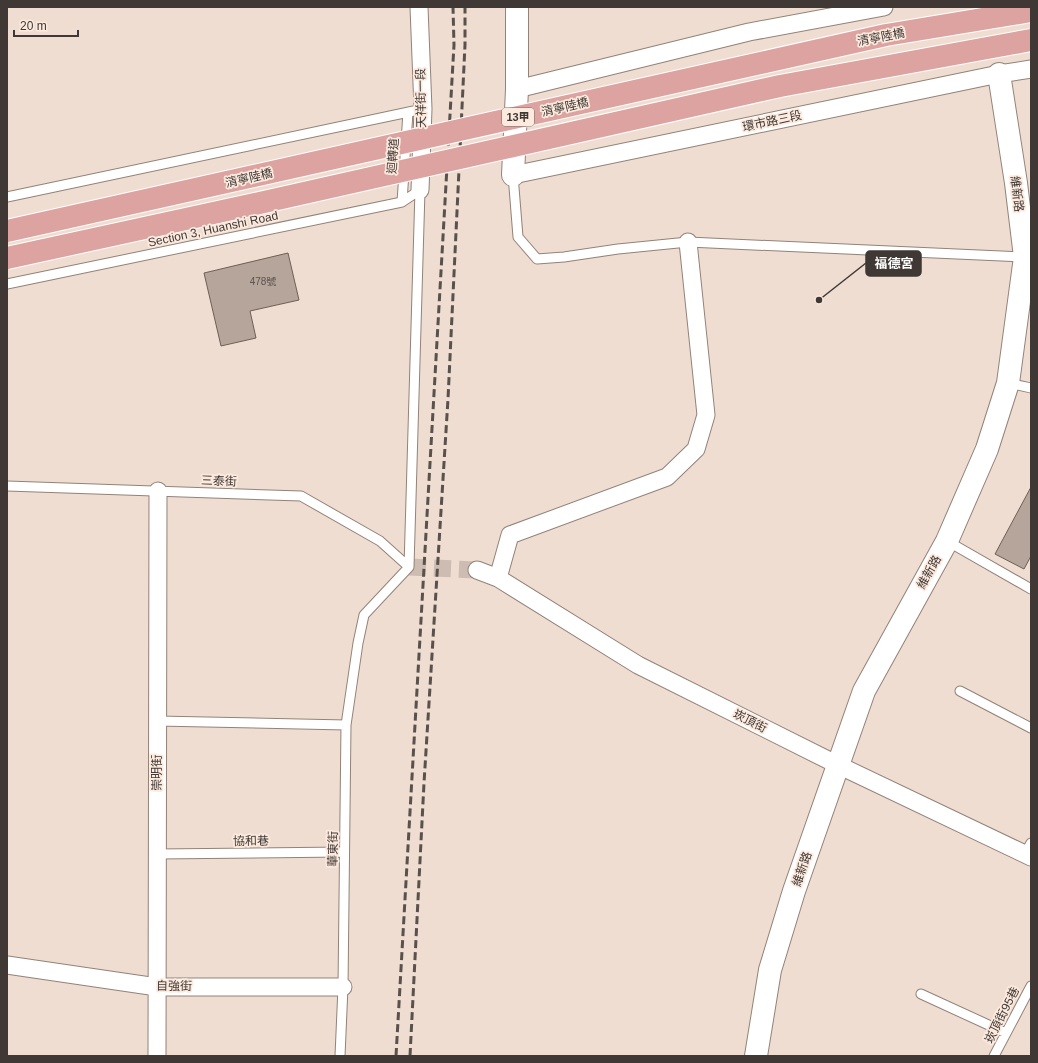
<svg xmlns="http://www.w3.org/2000/svg" width="1038" height="1063" font-family="Helvetica,'Noto Sans TC',sans-serif">
<rect width="100%" height="100%" fill="#efddd1"/>
<path fill="#b6a59a" stroke="#6e5e55" d="M288 253 299 300 250 311 256 338 221 346 204 273Z
M1031 487V556L1024 569 995 554Z"/>
<g fill="none" stroke-linecap="round" stroke-linejoin="round">
<path stroke="#ccbcb2" stroke-width="17" stroke-dasharray="17 8" stroke-linecap="butt" d="M409 567 477 570"/>
<defs>
<path id="lane" d="M513 175 518 237 537 259 564 257 618 249 688 242 1025 257
M7 197 423 109
M402 202 408 112
M7 284 402 202 420 190
M1008 383 1031 388
M7 486 301 496 380 541 409 567
M947 541 1031 589
M960 691 1031 728
M157 721 346 725
M157 854 344 852
M1025 854 1031 843
M921 994 1006 1033
M340 1056 343 987 346 725 358 643 364 615 409 567 420 190
M994 1056 1031 986"/>
<path id="street" d="M419 7 423 109 420 190
M517 89 749 32 884 7
M513 175 999 74 1031 69
M477 570 498 578 638 665 838 765 1031 857
M498 578 510 535 667 477 696 449 706 415 688 242
M7 965 157 987H343
M157 1056 158 491"/>
<path id="secondary" d="M513 175 517 89V7
M756 1056 770 970 794 891 864 691 947 541 987 449 1008 383 1025 257 1016 183 999 74"/>
</defs>
<use href="#lane" stroke="#928278" stroke-width="11"/>
<use href="#street" stroke="#928278" stroke-width="19"/>
<use href="#secondary" stroke="#928278" stroke-width="24"/>
<use href="#lane" stroke="#fff" stroke-width="9"/>
<use href="#street" stroke="#fff" stroke-width="17"/>
<use href="#secondary" stroke="#fff" stroke-width="22"/>
<path stroke="#59514b" stroke-width="3" stroke-dasharray="8 4" stroke-linecap="butt" d="M396 1056 454 45 453 7
M410 1056 424 783 448 399 465 45V7"/>
<defs>
<path id="primary-bridge" d="M7 231 886 35 1031 11
M7 258 273 200 780 86 1031 40"/>
</defs>
<use href="#primary-bridge" stroke="#fff" stroke-width="24" stroke-linecap="butt"/>
<use href="#primary-bridge" stroke="#dda3a0" stroke-width="22"/>
</g>
<g text-anchor="middle" dominant-baseline="central" stroke-width="3.5" stroke-linejoin="round" paint-order="stroke">
<g font-size="10" fill="#5d534e">
<text x="263" y="281">478號</text>
</g>
<rect fill="#fceade" stroke="#786d67" stroke-width="1" x="502" y="108" width="32" height="18" rx="3"/>
<g font-size="11" font-weight="bold" fill="#3f3834">
<text x="518" y="117">13甲</text>
</g>
<g font-size="12" fill="#3f3834" stroke="#fceade">
<text transform="translate(881 37) rotate(-11)">清寧陸橋</text>
<text transform="translate(421 98) rotate(-91)">天祥街一段</text>
<text transform="translate(565 107) rotate(-13)">清寧陸橋</text>
<text transform="translate(772 121) rotate(-12)">環市路三段</text>
<text transform="translate(393 156) rotate(-86)">迴轉道</text>
<text transform="translate(249 178) rotate(-13)">清寧陸橋</text>
<text transform="translate(1017 194) rotate(83)">維新路</text>
<text transform="translate(213 229) rotate(-12)">Section 3, Huanshi Road</text>
<text transform="translate(219 481) rotate(2)">三泰街</text>
<text transform="translate(929 572) rotate(-61)">維新路</text>
<text transform="translate(750 721) rotate(27)">崁頂街</text>
<text transform="translate(157 773) rotate(-90)">崇明街</text>
<text transform="translate(251 841) rotate(-1)">協和巷</text>
<text transform="translate(333 849) rotate(-89)">華東街</text>
<text transform="translate(802 869) rotate(-71)">維新路</text>
<text transform="translate(174 986) rotate(1)">自強街</text>
<text transform="translate(1002 1015) rotate(-63)">崁頂街95巷</text>
</g>
</g>
<path fill="none" stroke="#3f3834" stroke-width="1.5" d="M819 300L866 263"/>
<circle fill="#3f3834" stroke="#fceade" stroke-width="1.5" cx="819" cy="300" r="4"/>
<rect fill="#3f3834" stroke="#3f3834" stroke-width="1.5" x="866" y="251" width="55" height="25" rx="4"/>
<g font-size="13" text-anchor="middle" font-weight="bold" fill="#fff">
<text x="894" y="268">福德宮</text>
</g>
<rect width="1038" height="1063" fill="none" stroke="#3f3834" stroke-width="16"/>
<path d="M14 30v6h64v-6" fill="none" stroke="#3f3834" stroke-width="2"/>
<text x="20" y="30" font-size="12" fill="#3f3834" stroke="#fceade" stroke-width="3" paint-order="stroke">20 m</text>
</svg>
